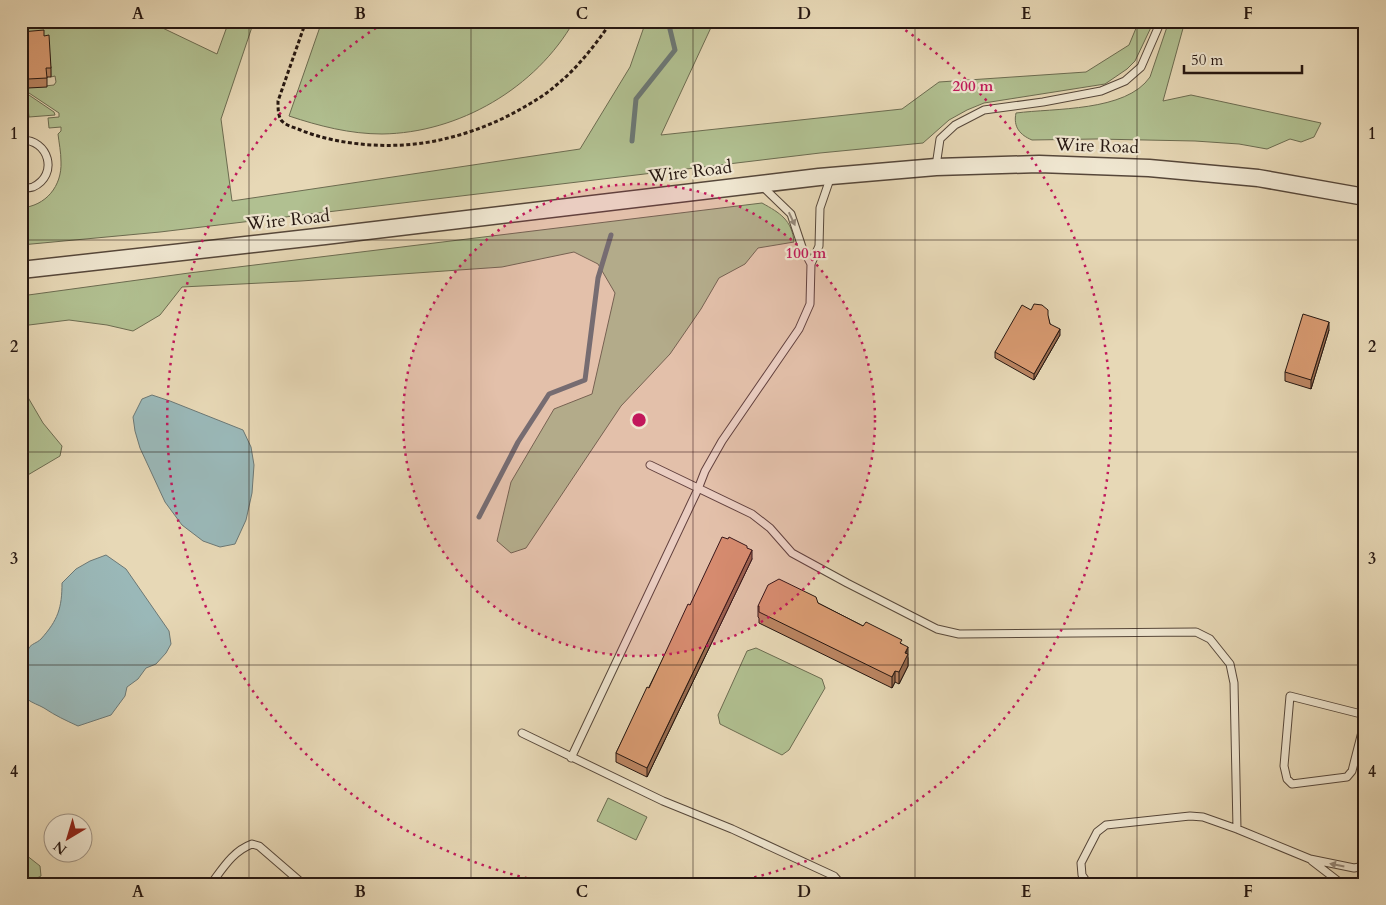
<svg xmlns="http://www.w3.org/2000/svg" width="1386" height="905" font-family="Cardo,serif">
<rect width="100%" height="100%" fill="#e7d8b6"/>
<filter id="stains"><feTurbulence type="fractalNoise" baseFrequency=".004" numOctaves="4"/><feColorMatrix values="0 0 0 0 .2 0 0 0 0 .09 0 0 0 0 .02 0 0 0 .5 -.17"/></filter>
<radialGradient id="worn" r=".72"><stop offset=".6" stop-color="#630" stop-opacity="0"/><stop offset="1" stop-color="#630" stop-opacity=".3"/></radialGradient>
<path fill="#b1c091" stroke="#6c6c51" d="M21 21H148L217 54 229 21H254L221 119 232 201 580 149 630 67 646 21H714L661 135 902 109 939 82 1086 72 1129 45 1139 21H1154L1135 61 1127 69 1105 84 984 103 967 110 949 120 923 143 820 153 160 232 21 245V208C46 206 62 186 61 162 61 152 59 143 58 134L61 131V127L49 128 48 118 59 117V113L26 91V88L54 85 56 82 55 76 51 77 49 44 21 41Z
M322 21H574C536 88 459 133 382 134 350 134 319 126 289 116Z
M1169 21H1185L1163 101 1191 95 1321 123 1314 137 1301 142 1290 139 1267 149 1239 144 1195 141 1096 139 1032 140C1020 135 1013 127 1016 113 1054 108 1126 112 1150 77Z
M26 93 54 112 55 115 29 117Z
M762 203C780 213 792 220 794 242L758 248 745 264 719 278 701 309 670 354 621 406 526 548 511 553 497 541 511 482 554 409 592 394 615 293 598 264 574 252 502 267 301 281 182 287 160 315 133 331 107 325 69 320 21 326V296L189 273Z
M21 376 26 394 43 423 62 446 60 456 21 479V435L22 433 21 426Z
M756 648 822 679 825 688 789 750 782 755 720 724 718 715 747 651Z
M608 798 647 817 636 840 597 821Z
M21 851 40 866 41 876 25 884H21Z"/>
<path fill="#9ab8b8" stroke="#6c7875" d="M152 395 170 401 243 430 251 447 254 465 252 493 246 520 235 544 220 547 203 541 182 525 165 502 140 448 135 431 133 417 142 399Z
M106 555 126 569 169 631 171 644 166 653 156 664 146 668 138 679 127 687 125 696 111 715 78 726C65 720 56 716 44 708 39 705 32 703 27 699 15 689 23 661 29 648 31 644 37 643 41 639 58 620 62 608 62 583L76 569 90 561Z"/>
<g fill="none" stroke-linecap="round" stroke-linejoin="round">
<path stroke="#6c7875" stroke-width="5" d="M632 141 636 99 675 50 668 21
M479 517 518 442 549 394 585 380 598 278 611 235"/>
<defs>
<path id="service" d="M21 140C49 139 59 175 33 187 30 188 25 188 21 189
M936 166 940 139 955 125 984 110 1043 102 1101 91 1125 81 1141 67 1161 21
M762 186 791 214 802 247 811 264
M650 465 752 514 770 528 792 553 847 583 937 629 959 634 1196 632 1210 639 1230 664 1234 683 1237 829
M1365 715 1290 696 1284 766 1287 779 1292 784 1347 777 1352 771 1365 720
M522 733 663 801 732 829 834 876 841 884
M571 758 698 489 705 471 722 441 799 329 810 304 811 264 819 246 820 208 831 176
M1312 861 1342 884
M211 884C223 868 233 851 252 844L259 846 303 884
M1088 884 1082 875 1081 863 1097 832 1106 825 1190 816 1203 817 1237 829 1310 859 1354 868 1365 866"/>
<path id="tertiary" d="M21 270 325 236 819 177 936 167 1039 164 1149 168 1258 178 1365 197"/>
</defs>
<use href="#service" stroke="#56473a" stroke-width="9"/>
<use href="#tertiary" stroke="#56473a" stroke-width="19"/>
<path stroke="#261711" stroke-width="3" stroke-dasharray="4 2.5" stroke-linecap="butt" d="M306 21 278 101C278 108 278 115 281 120 285 125 292 127 298 129 341 147 399 150 444 139 470 133 496 123 519 110 531 103 544 96 554 87 577 69 595 45 612 21"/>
<use href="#service" stroke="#efe6d0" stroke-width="7"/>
<use href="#tertiary" stroke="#efe6d0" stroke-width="16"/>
</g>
<path fill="#bb8562" stroke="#261711" d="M21 32 44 36 51 68V77H47V87L28 88 27 81H21Z
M1031 310 1048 317 1050 324 1060 335 1034 380 995 358V352Z
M1329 330 1311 389 1285 381V372Z
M747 548 752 559 647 777 616 762V753L690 605Z
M818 603 863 626 902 644 908 658V666L899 684 895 682 892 688 759 623V618L758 617V606Z"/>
<path fill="#986c50" stroke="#261711" d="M1329 322V330L1311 389V380Z
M1060 329V335L1034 380V374Z
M752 550V559L647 777V768Z
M908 647V666L899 684V672Z
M895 671V682L892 688V677Z"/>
<path fill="#d99b72" stroke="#261711" d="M44 30V36L49 35 51 68H46L47 78 28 79 27 72H21V32Z
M1034 304 1042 305 1048 310V315L1050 324 1060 329 1034 374 995 352 1022 305 1031 310Z
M1303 314 1329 322 1311 380 1285 372Z
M722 537 728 539 729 537 747 546V548L752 550 647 768 616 753 647 687 649 688 688 604 690 605Z
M779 579 816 597 818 603 863 626 866 622 902 640 900 643 908 647 905 653 908 654 899 672 895 671 892 677 759 612V606H758L768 585Z"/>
<defs><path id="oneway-solid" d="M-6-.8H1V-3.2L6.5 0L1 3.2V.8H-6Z" transform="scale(1.25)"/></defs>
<g fill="#95897a">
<use href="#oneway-solid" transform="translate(792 219) rotate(65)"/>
<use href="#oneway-solid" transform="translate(1337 865) rotate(-169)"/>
</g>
<path fill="none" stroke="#261711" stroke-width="1" stroke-opacity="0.55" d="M249 21V884M471 21V884M693 21V884M915 21V884M1137 21V884M21 240H1365M21 452H1365M21 665H1365"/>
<circle cx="639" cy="420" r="236" fill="#c2185b" fill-opacity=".12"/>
<g fill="none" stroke="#c2185b" stroke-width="2.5" stroke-dasharray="2.5 5">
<circle cx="639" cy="420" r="236"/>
<path d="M549 883A472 472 0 0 1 385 22M893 22A472 472 0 0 1 729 883"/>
</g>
<g text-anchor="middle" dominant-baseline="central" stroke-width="4.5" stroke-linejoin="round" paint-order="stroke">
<g font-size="18" fill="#261711" stroke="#efe6d0">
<text transform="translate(1097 146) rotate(2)">Wire Road</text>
<text transform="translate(690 172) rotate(-7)">Wire Road</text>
<text transform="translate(288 220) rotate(-6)">Wire Road</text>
</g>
</g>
<circle cx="639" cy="420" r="8" fill="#c2185b" stroke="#efe6d0" stroke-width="2.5"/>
<g font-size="15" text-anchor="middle" font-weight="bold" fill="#c2185b" stroke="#efe6d0" stroke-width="4.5" stroke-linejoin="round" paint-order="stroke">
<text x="973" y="91">200 m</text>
<text x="806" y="258">100 m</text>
</g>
<rect width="1386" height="905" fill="none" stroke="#e7d8b6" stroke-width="55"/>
<g transform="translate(68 838) rotate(218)"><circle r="24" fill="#efe6d0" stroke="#9f9384"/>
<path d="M0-4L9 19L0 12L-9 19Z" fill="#8f2418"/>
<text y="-8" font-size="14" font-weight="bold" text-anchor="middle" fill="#261711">N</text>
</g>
<path d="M1184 65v8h118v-8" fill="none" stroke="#261711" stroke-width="2.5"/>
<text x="1191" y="65" font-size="15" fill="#261711" stroke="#efe6d0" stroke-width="4" paint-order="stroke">50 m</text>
<rect x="28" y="28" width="1330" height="850" fill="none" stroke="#261711" stroke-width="2"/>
<g font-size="16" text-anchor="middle" font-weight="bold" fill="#261711">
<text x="138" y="19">A</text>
<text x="360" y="19">B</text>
<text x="582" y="19">C</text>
<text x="804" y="19">D</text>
<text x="1026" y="19">E</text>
<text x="1248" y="19">F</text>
<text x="14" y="139">1</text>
<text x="1372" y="139">1</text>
<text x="14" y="352">2</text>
<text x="1372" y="352">2</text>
<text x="14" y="564">3</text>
<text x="1372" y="564">3</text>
<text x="14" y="777">4</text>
<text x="1372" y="777">4</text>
<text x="138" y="897">A</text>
<text x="360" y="897">B</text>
<text x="582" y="897">C</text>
<text x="804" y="897">D</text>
<text x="1026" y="897">E</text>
<text x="1248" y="897">F</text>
</g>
<rect width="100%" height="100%" filter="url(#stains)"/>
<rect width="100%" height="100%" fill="url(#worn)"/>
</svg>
